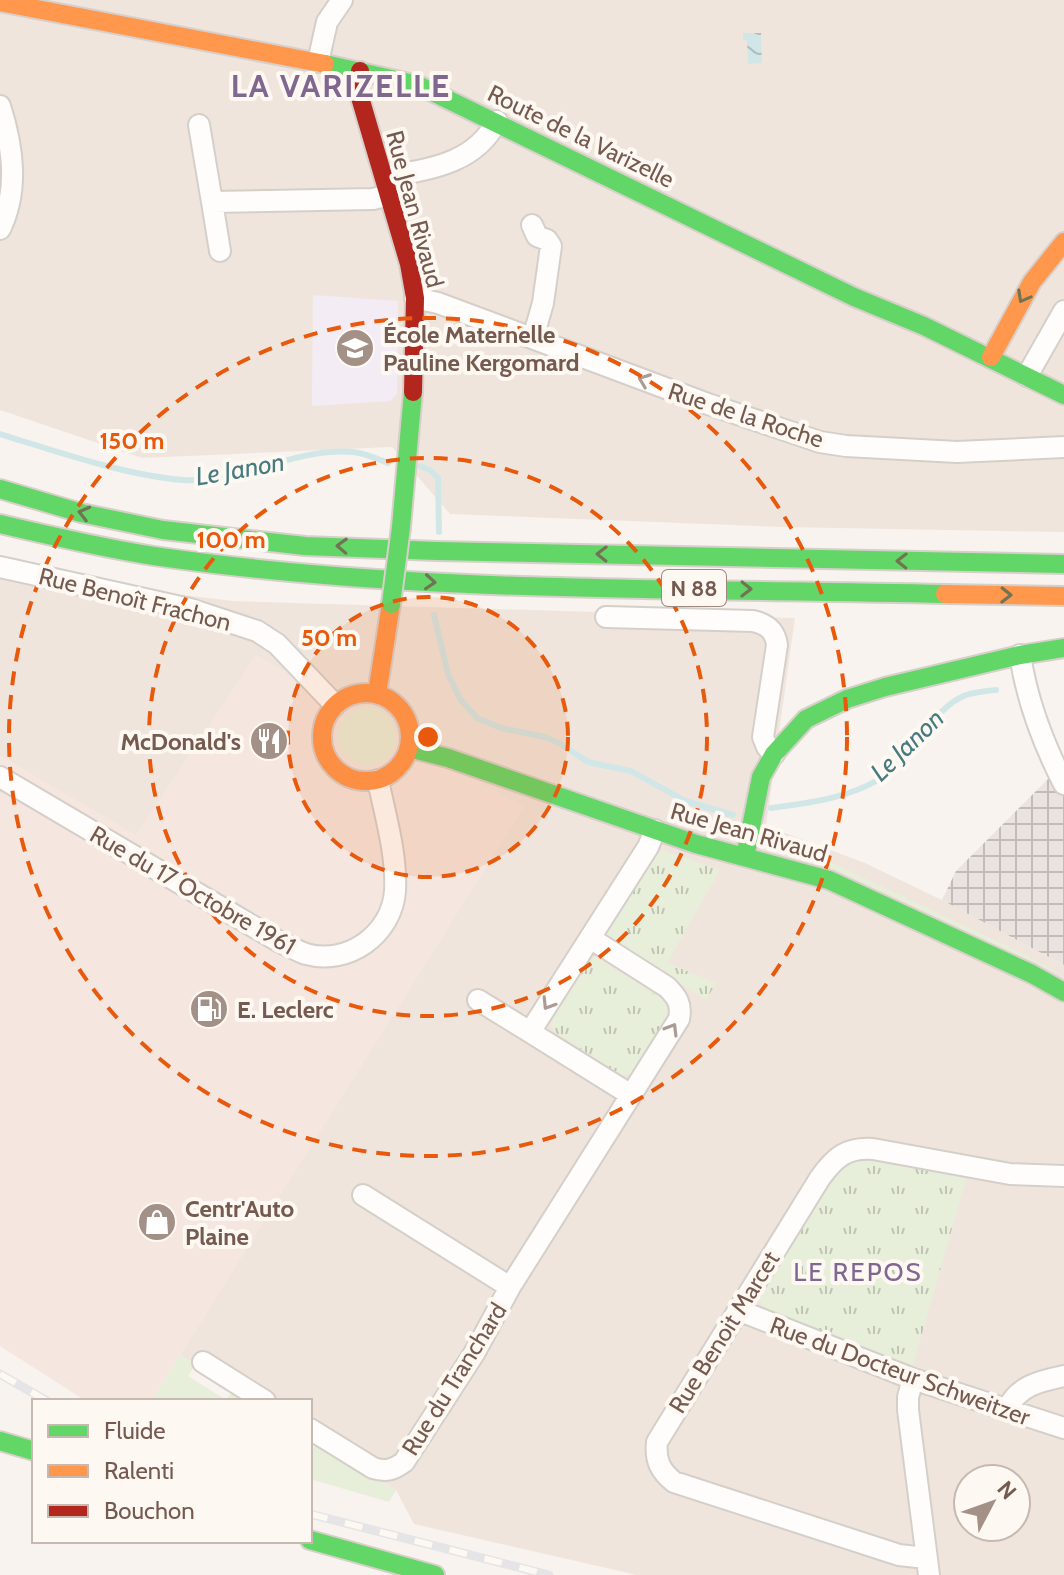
<svg xmlns="http://www.w3.org/2000/svg" width="1064" height="1575" font-family="Cabin,sans-serif">
<defs>
<pattern id="industrial-grid" width="8" height="8" patternUnits="userSpaceOnUse" patternTransform="scale(2)"><rect width="8" height="8" fill="#eae3df"/><path d="M0 4h8M4 0v8" fill="none" stroke="#c2bbb7"/></pattern>
<pattern id="park-tufts" width="24" height="20" patternUnits="userSpaceOnUse" patternTransform="scale(2)"><rect width="24" height="20" fill="#e7eeda"/><path d="M3 7l-1-3M5 7V3M7 7l1-3M15 17l-1-3M17 17v-4M19 17l1-3" fill="none" stroke="#c0c4b3"/></pattern>
<pattern id="water-waves" width="16" height="10" patternUnits="userSpaceOnUse" patternTransform="scale(2)"><rect width="16" height="10" fill="#d1e7e7"/><path d="M0 5q4-4 8 0t8 0" fill="none" stroke="#aebebe"/></pattern>
</defs>
<rect width="100%" height="100%" fill="#f8f3ee"/>
<path fill="#f0e5dd" fill-rule="evenodd" d="M0 0H1064V532L781 527 450 514 392 447 142 458 0 410Z
M0 573 233 601 795 618 766 826 865 863 942 900 1064 965V1575H637L414 1524 396 1490 310 1437V1401H252L180 1355 345 1090 136 836 0 756ZM968 1479H1016V1527H968Z"/>
<path fill="#f5e6e0" d="M256 655 524 807 151 1401H86L0 1346V756L136 835Z"/>
<path fill="url(#industrial-grid)" d="M1064 763V965L942 900 956 871Z"/>
<path fill="#f4ecf4" d="M313 295 398 301 397 394 390 401 312 406Z"/>
<path fill="#e7eeda" d="M338 736a29 29 0 1 1 58 0a29 29 0 1 1-58 0Z
M784 847 832 863 1024 954 1064 976 828 866 783 852Z
M180 1355 195 1365 188 1376 226 1400 233 1390 252 1401H151Z
M310 1437 396 1490 389 1502 310 1479Z"/>
<path fill="url(#park-tufts)" d="M662 850 720 870 667 963 716 983 706 1000 615 943 608 936V929L654 857Z
M596 957 670 1004 671 1014 636 1070 628 1075H621L556 1033 551 1025 552 1017 586 963Z
M868 1158 967 1176 913 1365 765 1311 758 1298 760 1291 835 1171 853 1159Z"/>
<path fill="url(#water-waves)" d="M743 33H761L762 63 748 64 747 41 743 40Z"/>
<g fill="none" stroke-linecap="round" stroke-linejoin="round">
<path stroke="#d1e7e7" stroke-width="6" d="M0 434C55 451 127 476 184 480 241 483 296 447 353 452 365 453 377 459 388 463
M420 466 430 470 438 478 439 532
M434 615 448 674 460 699 477 718 501 728 545 737 559 743 588 762 631 771 685 801 733 815
M771 808C807 803 845 799 878 780 914 760 931 708 966 695 975 692 986 691 996 690"/>
<defs>
<path id="street" d="M318 62 327 22 342 0
M0 106C13 147 19 190 0 229
M199 125 212 202 373 199 389 195
M396 175C436 168 476 161 497 121
M212 202 220 251
M532 225 537 236 547 240 551 246 543 303 533 338
M415 298 438 303 708 404 820 442 846 446 957 452 1064 447
M1027 376 1064 311
M0 567 190 609 257 631 277 644 335 705
M606 617 753 621C767 624 775 630 777 645L763 737 767 747 774 754
M1020 655C1027 701 1043 743 1064 784
M0 777 278 941C287 945 297 951 306 954 348 966 392 934 395 891 397 854 385 815 378 780
M478 1000 530 1032
M631 1095 530 1032 648 847 655 830
M363 1195 510 1287
M738 1310 913 1379 1064 1428
M203 1362 265 1401
M913 1379 908 1397V1410L929 1575
M1007 1410C1017 1386 1040 1381 1064 1376
M310 1429 373 1468C386 1472 393 1470 404 1462L475 1352 510 1287 679 1019C682 1004 677 997 667 987L590 938
M926 1558 899 1555 674 1482C660 1471 655 1460 657 1442L820 1178C835 1157 847 1147 873 1149L1010 1174 1064 1176"/>
<path id="fast" d="M325 64 418 85 854 297 924 326 1064 395
M0 489 81 513 163 530 305 546 437 551 1064 564
M0 524C51 536 102 548 154 556 415 594 682 588 945 594
M401 527 413 392
M409 748 448 758 696 844 829 880 1032 974 1064 992
M745 857 761 777 774 754 806 719 847 699 885 687 1020 655 1064 648
M0 1441 34 1451
M310 1540 435 1575"/>
<path id="slow" d="M0 2 325 64
M991 357 1032 282 1064 242
M945 594 1064 596
M322 737a44 44 0 1 1 88 0a44 44 0 1 1-88 0Z
M377 694 391 604"/>
<path id="jam" d="M360 71 359 94 409 264 415 298 413 392"/>
</defs>
<use href="#street" stroke="#d5cfc9" stroke-width="24"/>
<use href="#fast" stroke="#d7d0ca" stroke-width="22"/>
<use href="#slow" stroke="#d7d0ca" stroke-width="22"/>
<use href="#jam" stroke="#d7d0ca" stroke-width="22"/>
<use href="#street" stroke="#fefdfc" stroke-width="20"/>
<use href="#fast" stroke="#63d668" stroke-width="18"/>
<use href="#slow" stroke="#ff974d" stroke-width="18"/>
<use href="#jam" stroke="#b3261e" stroke-width="18"/>
<defs>
<path id="rail" d="M0 1374 47 1401
M310 1514 549 1575"/>
</defs>
<use href="#rail" stroke="#e5e4e6" stroke-width="9"/>
<use href="#rail" stroke="#fef8f2" stroke-width="6" stroke-dasharray="18" stroke-linecap="butt"/>
<defs>
<path id="fast-bridge" d="M391 604 401 527"/>
</defs>
<use href="#fast-bridge" stroke="#d7d0ca" stroke-width="22" stroke-linecap="butt"/>
<use href="#fast-bridge" stroke="#63d668" stroke-width="18"/>
</g>
<defs><path id="oneway-chevron" d="M-2-3.5L2.5 0L-2 3.5" fill="none" stroke-width="1.6" stroke-linecap="round" stroke-linejoin="round" transform="scale(2)"/></defs>
<g stroke="#717354">
<use href="#oneway-chevron" transform="translate(1023 297) rotate(119)"/>
<use href="#oneway-chevron" transform="translate(84 513) rotate(-166)"/>
<use href="#oneway-chevron" transform="translate(342 546) rotate(-178)"/>
<use href="#oneway-chevron" transform="translate(602 554) rotate(-179)"/>
<use href="#oneway-chevron" transform="translate(902 561) rotate(-179)"/>
<use href="#oneway-chevron" transform="translate(430 582) rotate(4)"/>
<use href="#oneway-chevron" transform="translate(746 589) rotate(1)"/>
<use href="#oneway-chevron" transform="translate(1006 595) rotate(1)"/>
</g>
<g stroke="#ac9b94">
<use href="#oneway-chevron" transform="translate(644 380) rotate(-159)"/>
<use href="#oneway-chevron" transform="translate(548 1004) rotate(122)"/>
<use href="#oneway-chevron" transform="translate(672 1029) rotate(-59)"/>
</g>
<circle cx="428" cy="737" r="140" fill="#e8590c" fill-opacity=".12"/>
<g fill="none" stroke="#e8590c" stroke-width="4" stroke-dasharray="14 10">
<circle cx="428" cy="737" r="140"/>
<circle cx="428" cy="737" r="279"/>
<circle cx="428" cy="737" r="419"/>
</g>
<defs>
<symbol id="school-disc" viewBox="-11 -11 22 22"><circle r="9.5" fill="#a39087" stroke="#fef8f2"/><path d="M0-5L7-2L0 1L-7-2ZM-4 1L0 2.5L4 1V4Q0 6-4 4Z" fill="#fff"/></symbol>
<symbol id="restaurant-disc" viewBox="-11 -11 22 22"><circle r="9.5" fill="#a39087" stroke="#fef8f2"/><path d="M-5-6h1v4h1v-4h1v4h1v-4h1v5L-1.5 .5V6h-2V.5L-5-1ZM5-6V6H3V1.5H1.5Q1.5-4 5-6Z" fill="#fff"/></symbol>
<symbol id="fuel-disc" viewBox="-11 -11 22 22"><circle r="9.5" fill="#a39087" stroke="#fef8f2"/><path d="M-5.5-6h7V0h2V4h1.3V-2.5L3-4.5l.8-.8L6-3V5H2.5V1h-1V6h-7ZM-4.2-4.7v3.2H.2V-4.7Z" fill="#fff"/></symbol>
<symbol id="shop-disc" viewBox="-11 -11 22 22"><circle r="9.5" fill="#a39087" stroke="#fef8f2"/><path d="M-5-2.5h2.3a2.7 3.5 0 0 1 5.4 0H5L5.5 6h-11ZM-1.5-2.5h3a1.5 2.3 0 0 0-3 0Z" fill="#fff"/></symbol>
</defs>
<g fill-rule="evenodd">
<use href="#school-disc" x="333" y="326" width="44" height="44"/>
<use href="#restaurant-disc" x="247" y="719" width="44" height="44"/>
<use href="#fuel-disc" x="187" y="987" width="44" height="44"/>
<use href="#shop-disc" x="135" y="1200" width="44" height="44"/>
</g>
<g text-anchor="middle" dominant-baseline="central" stroke-width="8" stroke-linejoin="round" paint-order="stroke">
<rect fill="#fef8f2" stroke="#9e8980" stroke-width="2" x="662" y="570" width="64" height="36" rx="6"/>
<g font-size="22" font-weight="bold" fill="#755a4f">
<text x="694" y="588">N 88</text>
</g>
<g font-size="24" fill="#755a4f" stroke="#fef8f2">
<text transform="translate(581 136) rotate(26)">Route de la Varizelle</text>
<text transform="translate(415 209) rotate(75)">Rue Jean Rivaud</text>
<text transform="translate(746 415) rotate(18)">Rue de la Roche</text>
<text transform="translate(135 599) rotate(14)">Rue Benoît Frachon</text>
<text transform="translate(749 832) rotate(16)">Rue Jean Rivaud</text>
<text transform="translate(193 890) rotate(30)">Rue du 17 Octobre 1961</text>
<text transform="translate(724 1332) rotate(-58)">Rue Benoit Marcet</text>
<text transform="translate(900 1371) rotate(20)">Rue du Docteur Schweitzer</text>
<text transform="translate(454 1379) rotate(-58)">Rue du Tranchard</text>
</g>
<g font-size="24" font-weight="bold" fill="#755a4f" stroke="#fef8f2" text-anchor="start">
<text x="383" y="334">École Maternelle<tspan x="383" dy="28">Pauline Kergomard</tspan></text>
<text x="241" y="741" text-anchor="end">McDonald's</text>
<text x="237" y="1009">E. Leclerc</text>
<text x="185" y="1208">Centr'Auto<tspan x="185" dy="28">Plaine</tspan></text>
</g>
<g font-size="26" font-style="italic" fill="#477b80" stroke="#fef8f2">
<text transform="translate(240 469) rotate(-10)">Le Janon</text>
<text transform="translate(907 745) rotate(-44)">Le Janon</text>
</g>
<g font-size="26" letter-spacing="2" fill="#806790" stroke="#fef8f2">
<text x="858" y="1272">LE REPOS</text>
</g>
<g font-size="32" font-weight="bold" letter-spacing="2" fill="#806790" stroke="#fef8f2">
<text x="341" y="85">LA VARIZELLE</text>
</g>
</g>
<circle cx="428" cy="737" r="12" fill="#e8590c" stroke="#fef8f2" stroke-width="4"/>
<g font-size="24" text-anchor="middle" font-weight="bold" fill="#e8590c" stroke="#fef8f2" stroke-width="8" stroke-linejoin="round" paint-order="stroke">
<text x="132" y="449">150 m</text>
<text x="231" y="548">100 m</text>
<text x="329" y="646">50 m</text>
</g>
<rect x="32" y="1399" width="280" height="144" fill="#fef8f2" stroke="#c7b9b1" stroke-width="2"/>
<rect x="48" y="1425" width="40" height="12" fill="#63d668" stroke="#c7b9b1" stroke-width="2"/>
<text x="104" y="1439" font-size="24" fill="#755a4f">Fluide</text>
<rect x="48" y="1465" width="40" height="12" fill="#ff974d" stroke="#c7b9b1" stroke-width="2"/>
<text x="104" y="1479" font-size="24" fill="#755a4f">Ralenti</text>
<rect x="48" y="1505" width="40" height="12" fill="#b3261e" stroke="#c7b9b1" stroke-width="2"/>
<text x="104" y="1519" font-size="24" fill="#755a4f">Bouchon</text>
<g transform="translate(992 1503) rotate(49)"><circle r="38" fill="#fef8f2" stroke="#c7b9b1" stroke-width="2"/>
<path d="M0-6L14 30L0 20L-14 30Z" fill="#a39087"/>
<text y="-12" font-size="22" font-weight="bold" text-anchor="middle" fill="#755a4f">N</text>
</g>
</svg>
